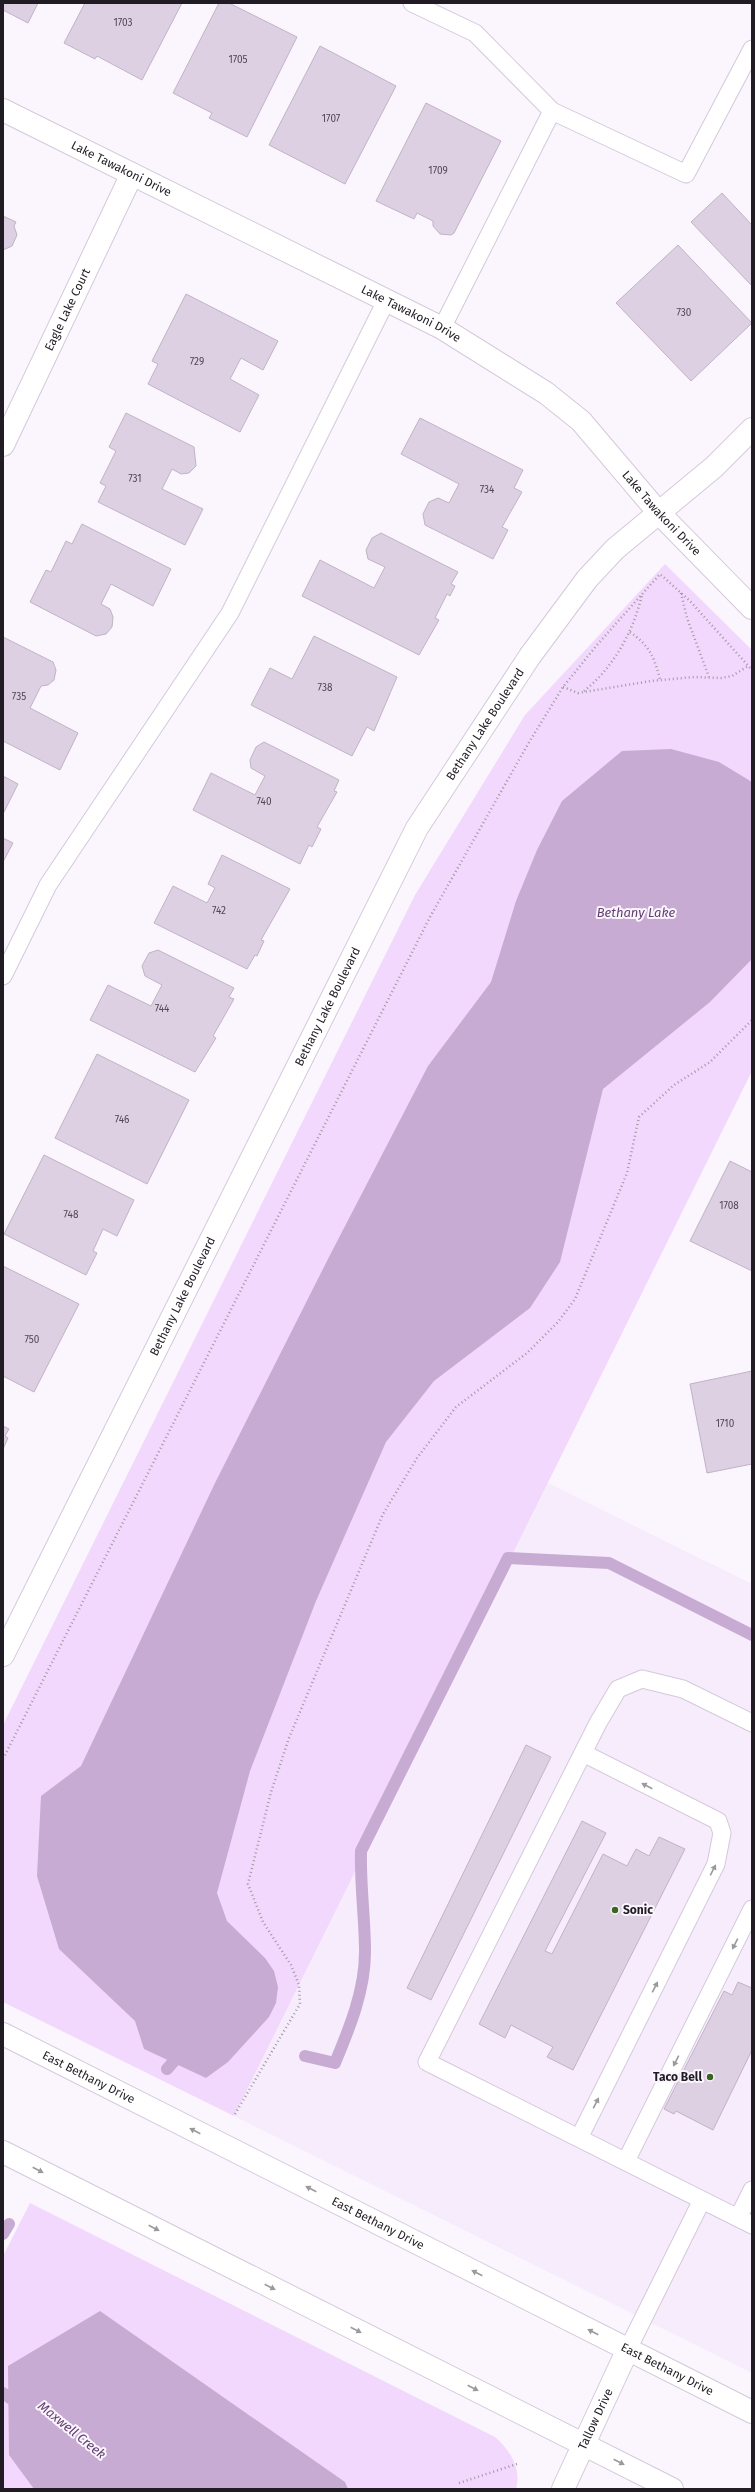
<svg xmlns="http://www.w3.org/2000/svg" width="755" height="2492" font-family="'Fira Sans',sans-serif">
<rect width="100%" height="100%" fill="#fbf6fe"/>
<path fill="#f7ecfc" d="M548 1483 752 1584V2373L234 2116Z"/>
<path fill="#f1d8fc" d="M665 564 752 650V1071L234 2116 3 2002V1725L415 895 525 715Z
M30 2203 495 2437C510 2450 522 2469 516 2489H3V2256Z"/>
<path fill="#c7abd3" d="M671 749 719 762 752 782V959L710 1002 603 1089 560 1262 530 1308 434 1381 386 1442 316 1601 250 1771 217 1893 227 1921 265 1958 274 1971 278 1987 276 2003 269 2017 228 2062 206 2078 144 2049 135 2021 59 1949 37 1876 41 1796 81 1766 215 1483 330 1255 428 1066 491 982 516 901 537 850 562 801 622 751Z
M100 2311 345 2482 348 2489H34L9 2455 8 2366Z"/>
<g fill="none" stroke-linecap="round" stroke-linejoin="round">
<path stroke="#c7abd3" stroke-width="12" d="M305 2056 335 2063C350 2027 365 1990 365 1952 365 1918 360 1885 361 1851L508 1558 609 1563 752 1635
M167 2069 183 2051
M3 2234 9 2224
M3 2393 21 2406"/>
</g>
<path fill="#ddd0e3" stroke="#c0b3c5" d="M3 3H38L28 23 3 10Z
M85 3H182L142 80 97 56 95 59 64 43Z
M219 3H229L297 37 247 137 209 118 212 113 173 93Z
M320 46 396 86 345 184 269 145Z
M426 103 501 141 454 233 451 235 440 234 433 226V221L417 213 414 219 376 201Z
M722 193 752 225V286L691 222Z
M3 216 16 222 14 226 17 235 12 246 3 250Z
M678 245 752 323 691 381 616 303Z
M186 294 278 341 263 370 241 358 230 379 259 395 240 432 148 384 158 364 152 361Z
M126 413 194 447 196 466 189 473 181 474 172 469 162 489 203 509 185 545 98 502 106 486 100 483 116 451 109 447Z
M420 418 523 470 514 488 522 492 502 527 508 530 493 559 425 525 423 514 429 502 438 498 449 503 459 484 401 454Z
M82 524 171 569 153 606 111 584 101 604 110 609 113 617 112 627 106 634 96 636 30 602 46 570 51 572 66 541 72 544Z
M381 533 458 572 451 584 455 586 450 596 447 594 435 618 439 620 419 655 302 596 320 560 374 588 385 567 368 559 366 550 372 538Z
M314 636 397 677 374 731 367 727 352 756 251 705 270 668 292 679Z
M3 637 53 662 56 670 54 680 48 685 41 686 30 708 78 733 60 770 3 741Z
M264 742 339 780 334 791 337 792 317 827 321 829 312 847 309 845 300 864 193 810 211 773 255 795 265 776 251 768 250 760 256 747Z
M3 776 18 784 3 814Z
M3 838 13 843 3 862Z
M222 855 290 889 261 940 264 941 257 956 255 955 247 969 154 923 173 886 207 903 215 888 208 884Z
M158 950 234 988 229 997 234 999 213 1036 216 1038 195 1072 90 1020 108 985 151 1006 162 985 145 976 142 966 149 953Z
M97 1054 189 1100 147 1184 55 1138Z
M44 1155 134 1200 117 1236 103 1229 93 1251 97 1253 86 1275 4 1234Z
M730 1161 752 1172V1271L690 1241Z
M3 1266 79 1304 34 1392 3 1376Z
M752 1371V1464L707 1473 690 1384Z
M3 1426 9 1429 5 1436 8 1438 3 1449Z
M526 1745 551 1757 431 2000 407 1988Z
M582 1821 606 1833 545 1951 552 1954 603 1854 627 1866 636 1849 649 1856 659 1837 685 1849 573 2070 547 2057 553 2047 511 2025 505 2038 479 2024Z
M738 1982 752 1988V2050L713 2130 676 2111 674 2114 664 2109 724 1991 732 1995Z"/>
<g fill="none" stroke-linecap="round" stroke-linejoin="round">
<defs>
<path id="service" d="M412 3 475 33 552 111 686 174 752 49
M442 328 552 111
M3 976 48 885 230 613 386 301
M752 1723 683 1689 642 1679 618 1689 598 1723 427 2062 752 2225
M579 2138 716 1864 722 1833 718 1821 583 1753
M626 2161 752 1909
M738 2218 752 2190
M628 2349 702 2200"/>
<g id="minor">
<path id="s1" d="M3 110 442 328 546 393 581 421 659 513 752 608"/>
<path id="s2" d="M3 445 132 174"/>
<path id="s3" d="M563 2489 628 2349"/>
</g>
<g id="tertiary">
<path id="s4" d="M3 1655 417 828 530 656 587 579 615 549 714 467 752 429"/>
</g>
<g id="secondary">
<path id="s5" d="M3 2034 752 2412"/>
<path d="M3 2152 672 2489"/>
</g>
</defs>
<use href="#service" stroke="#d5c8db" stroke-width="19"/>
<use href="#minor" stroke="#d5c8db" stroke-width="24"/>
<use href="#tertiary" stroke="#d5c8db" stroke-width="24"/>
<use href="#secondary" stroke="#d5c8db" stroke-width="24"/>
<path stroke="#9f9aa1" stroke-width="2.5" stroke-dasharray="1 3" stroke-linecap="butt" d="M681 593 687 618 709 677
M630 632C649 645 655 658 660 680
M563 687 578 693 651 681 694 677 721 678 732 676 748 666
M584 691C614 667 633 632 642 595
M3 1759 430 917 528 744 563 687 597 645 660 574 690 601 752 670
M235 2114 300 2004 299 1985 291 1965 263 1922 248 1884 271 1792 289 1738 383 1514 417 1458 456 1407 527 1353 558 1322 575 1299 627 1173 639 1117 674 1085 710 1062 752 1020
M459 2483 517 2464"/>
<use href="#service" stroke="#fff" stroke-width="17"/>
<use href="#minor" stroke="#fff" stroke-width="22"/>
<use href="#tertiary" stroke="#fff" stroke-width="22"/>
<use href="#secondary" stroke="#fff" stroke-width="22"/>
</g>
<defs><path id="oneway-solid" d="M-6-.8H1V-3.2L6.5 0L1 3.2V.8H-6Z"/></defs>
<g fill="#9b999c">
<use href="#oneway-solid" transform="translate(647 1786) rotate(-153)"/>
<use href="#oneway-solid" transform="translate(713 1870) rotate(-63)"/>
<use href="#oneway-solid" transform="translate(735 1944) rotate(117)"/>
<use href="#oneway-solid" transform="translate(655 1987) rotate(-63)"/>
<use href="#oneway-solid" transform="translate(676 2061) rotate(117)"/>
<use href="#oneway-solid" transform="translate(596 2103) rotate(-63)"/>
<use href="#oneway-solid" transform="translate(195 2131) rotate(-153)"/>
<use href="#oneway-solid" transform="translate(38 2170) rotate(27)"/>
<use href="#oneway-solid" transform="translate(311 2189) rotate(-153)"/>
<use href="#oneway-solid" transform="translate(154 2228) rotate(27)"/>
<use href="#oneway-solid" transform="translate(477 2273) rotate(-153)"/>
<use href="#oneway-solid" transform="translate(270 2287) rotate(27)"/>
<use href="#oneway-solid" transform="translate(356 2330) rotate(27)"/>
<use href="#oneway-solid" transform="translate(593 2332) rotate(-153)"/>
<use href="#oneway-solid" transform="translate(473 2388) rotate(27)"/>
<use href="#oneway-solid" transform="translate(619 2462) rotate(27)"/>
</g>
<g fill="#3a6521" stroke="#fbf6fe" stroke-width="1.5">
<circle cx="615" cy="1910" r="4"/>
<circle cx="710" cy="2077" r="4"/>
</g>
<g text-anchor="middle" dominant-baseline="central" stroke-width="4" stroke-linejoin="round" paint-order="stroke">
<g font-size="10" fill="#504953">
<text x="123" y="23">1703</text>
<text x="238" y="60">1705</text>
<text x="331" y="119">1707</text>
<text x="438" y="171">1709</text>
<text x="684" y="313">730</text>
<text x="197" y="362">729</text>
<text x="135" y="479">731</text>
<text x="487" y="490">734</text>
<text x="325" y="688">738</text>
<text x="19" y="697">735</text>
<text x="264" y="802">740</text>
<text x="219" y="911">742</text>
<text x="162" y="1009">744</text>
<text x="122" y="1120">746</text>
<text x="729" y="1206">1708</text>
<text x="71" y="1215">748</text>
<text x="32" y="1340">750</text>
<text x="725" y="1424">1710</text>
</g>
<g font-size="12" fill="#211c23" stroke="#fbf6fe">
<text stroke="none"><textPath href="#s1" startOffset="132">Lake Tawakoni Drive</textPath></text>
<text stroke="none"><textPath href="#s2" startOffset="150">Eagle Lake Court</textPath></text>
<text stroke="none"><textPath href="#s1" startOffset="456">Lake Tawakoni Drive</textPath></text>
<text stroke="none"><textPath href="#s1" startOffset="780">Lake Tawakoni Drive</textPath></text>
<text stroke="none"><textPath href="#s4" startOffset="1049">Bethany Lake Boulevard</textPath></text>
<text stroke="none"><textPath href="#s4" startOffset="725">Bethany Lake Boulevard</textPath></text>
<text stroke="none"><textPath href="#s4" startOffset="401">Bethany Lake Boulevard</textPath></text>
<text stroke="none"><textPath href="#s5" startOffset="96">East Bethany Drive</textPath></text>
<text stroke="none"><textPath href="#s5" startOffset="420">East Bethany Drive</textPath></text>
<text stroke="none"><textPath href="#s5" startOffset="744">East Bethany Drive</textPath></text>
<text stroke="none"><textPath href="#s3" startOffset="77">Tallow Drive</textPath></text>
</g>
<g font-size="12" font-weight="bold" fill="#211c23" stroke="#fbf6fe" text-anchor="start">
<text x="623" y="1910">Sonic</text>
<text x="702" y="2077" text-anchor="end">Taco Bell</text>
</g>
<g font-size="13" font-style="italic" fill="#633e72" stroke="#fbf6fe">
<text x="636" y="912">Bethany Lake</text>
<text transform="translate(72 2430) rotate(39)">Maxwell Creek</text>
</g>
</g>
<rect width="755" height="2492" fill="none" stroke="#211c23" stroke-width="8"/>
</svg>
